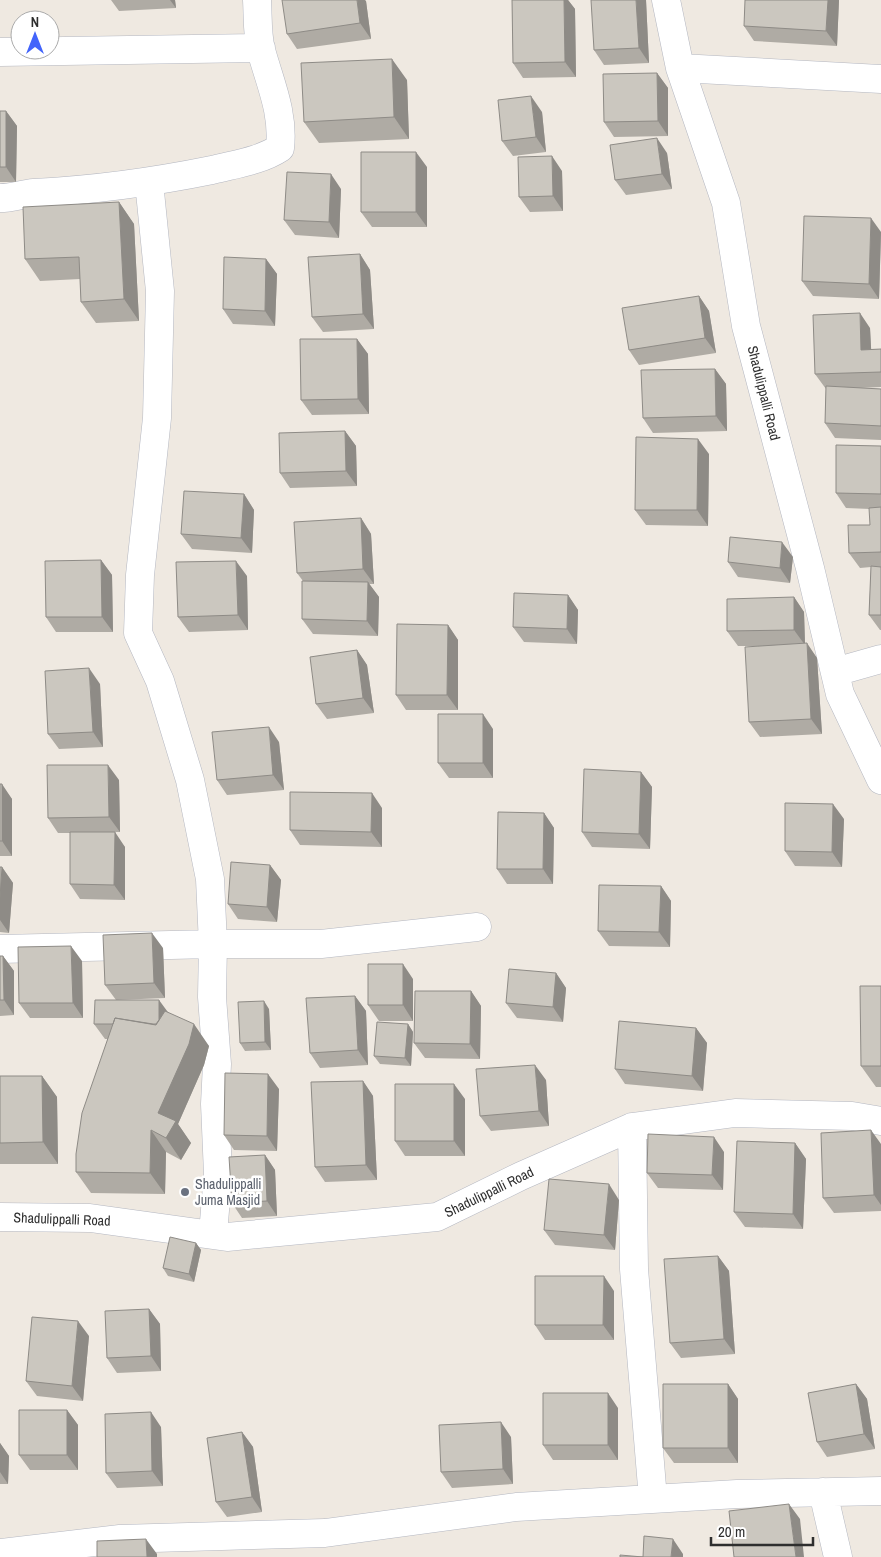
<svg xmlns="http://www.w3.org/2000/svg" width="881" height="1557" font-family="'Archivo Narrow',sans-serif">
<rect width="100%" height="100%" fill="#efe9e1"/>
<g fill="none" stroke-linecap="round" stroke-linejoin="round">
<defs>
<path id="street" d="M666 0 680 68 726 203 746 326 810 568 840 694 881 780
M0 52 261 48
M680 68 881 79
M149 182 160 291 157 418 140 575 138 633 160 681 190 780 210 879 213 944 212 997 217 1064 215 1104 218 1174 213 1234
M0 198C12 198 22 194 34 193 94 190 153 182 212 170 235 164 260 161 280 148 284 113 270 83 261 50 257 34 258 16 257 0
M835 672 881 659
M0 949 213 944H321L477 927
M632 1127 634 1269 653 1499
M0 1217 90 1218 227 1237 437 1217 521 1176 632 1127 735 1113 852 1116 881 1121
M823 1492 838 1557
M0 1553 120 1539 325 1533 516 1507 737 1494 881 1491"/>
</defs>
<use href="#street" stroke="#b4b7c1" stroke-width="29"/>
<use href="#street" stroke="#fff" stroke-width="28"/>
</g>
<path fill="#afaba4" d="M111 0H175L176 8 119 11Z
M512 0H568L575 9 576 77 523 78 513 63Z
M646 0 649 63 604 65 594 50Z
M839 0 837 46 754 41 744 26Z
M366 1 371 39 297 49 287 34Z
M657 73 668 88V136L614 137 604 122Z
M407 80 409 139 319 143 304 122Z
M0 111H6L17 126 16 182H0Z
M542 112 546 152 513 156 502 141Z
M667 153 672 189 626 195 615 180Z
M427 167V227H372L361 212Z
M562 171 563 211 530 212 519 197Z
M341 189 339 238 295 235 284 220Z
M119 202 134 224 139 321 96 323 81 302 80 279 40 281 25 259Z
M881 232 879 299 813 296 802 281Z
M360 254 370 270 374 329 323 332 312 317Z
M266 259 277 274 275 326 233 324 223 309Z
M699 296 709 311 716 353 639 365 629 350Z
M870 328 871 349H881V387L859 388 881 389V440L835 438 825 423 826 389 815 374Z
M357 339 368 354 369 414 312 415 301 400Z
M715 369 726 384 727 431 653 433 643 418Z
M345 431 356 446 357 486 290 488 280 473Z
M881 446V630H880L869 615 871 567 860 568 849 553 870 525V509L846 508 836 493Z
M709 454 708 526 646 525 635 510Z
M244 494 254 510 252 553 192 549 181 534Z
M361 518 371 534 374 584H369L379 597 378 636 313 634 302 619 303 581 297 573Z
M793 557 790 583 738 577 728 562Z
M101 560 112 575 113 632H56L46 617Z
M247 576 248 630 189 632 178 617Z
M568 595 578 610 577 644 524 642 513 627Z
M794 597 804 612 805 643 817 658 822 734 760 737 749 722 758 646H738L727 631Z
M448 625 458 640V710H406L396 695Z
M357 650 367 665 374 713 327 719 316 704Z
M100 684 103 747 59 749 48 734Z
M493 729V778H449L438 763Z
M279 742 284 790 227 795 217 780Z
M641 772 652 787 650 849 592 847 582 832Z
M119 780 120 832H108L125 847V900L80 899 70 884V833H58L48 818Z
M0 784 12 799V856H0Z
M382 808V847L300 845 290 830Z
M544 813 554 828 553 884H507L497 869Z
M844 819 842 867 795 866 785 851Z
M270 865 281 880 277 922 238 919 228 904Z
M0 867H2L13 883 9 933 0 932Z
M661 886 671 901 670 947 609 946 598 931Z
M163 948 165 998 117 1000 167 1012 209 1046 204 1065 178 1124 191 1143 181 1160 166 1152 165 1194 91 1193 76 1172 108 1039H105L94 1024 116 1000 105 985Z
M0 956H3L14 971V1015L0 1016Z
M82 961 83 1018H30L19 1003Z
M556 973 566 988 563 1022 517 1018 506 1003Z
M413 979V1021H379L368 1005Z
M881 986V1087H876L861 1066Z
M471 991 481 1006 480 1059 425 1058 414 1043Z
M355 996 366 1011 368 1065 320 1068 310 1053Z
M269 1009 271 1050 245 1051 240 1043Z
M408 1024 413 1032 411 1066 380 1064 374 1056Z
M696 1028 707 1043 703 1091 625 1084 615 1069Z
M0 1076H42L57 1097 58 1164H0Z
M546 1080 549 1126 491 1131 480 1116Z
M363 1081 373 1096 377 1180 325 1182 315 1167Z
M279 1089 277 1151 234 1150 224 1135Z
M465 1099V1156H405L395 1141Z
M795 1143 806 1159 803 1229 745 1227 734 1212Z
M881 1144V1211L834 1213 823 1198Z
M724 1152 723 1190 658 1188 647 1173Z
M265 1155 275 1170 277 1216 242 1218 232 1203Z
M619 1200 615 1250 555 1245 544 1230Z
M196 1243 201 1250 194 1282 168 1276 163 1268Z
M718 1256 729 1271 735 1354 681 1358 670 1343Z
M614 1291V1340H545L535 1325Z
M149 1309 160 1324 161 1371 117 1373 107 1358Z
M89 1336 83 1401 37 1396 26 1381Z
M728 1384 738 1399V1463H674L663 1448Z
M856 1384 867 1399 875 1449 827 1457 817 1442Z
M618 1408V1460H553L543 1445Z
M67 1410 78 1425V1470H30L19 1455Z
M161 1427 163 1486 117 1488 106 1473Z
M242 1432 253 1447 262 1512 227 1517 216 1502Z
M511 1437 513 1484 452 1488 441 1472Z
M0 1443 9 1456 8 1484H0Z"/>
<path fill="#8e8b86" d="M170 0H175L176 8Z
M357 0H365L366 1 371 39 360 23Z
M564 0H568L575 9 576 77 565 62Z
M636 0H646L649 63 639 48Z
M828 0H839L837 46 826 31Z
M392 59 407 80 409 139 394 117Z
M657 73 668 88V136L658 121Z
M531 96 542 112 546 152 536 137Z
M6 111 17 126 16 182 6 167Z
M657 138 667 153 672 189 662 174Z
M416 152 427 167V227L416 212Z
M552 156 562 171 563 211 553 196Z
M331 174 341 189 339 238 329 222Z
M119 202 134 224 139 321 124 299Z
M871 218 881 232 879 299 869 284Z
M360 254 370 270 374 329 363 314Z
M266 259 277 274 275 326 265 311Z
M699 296 709 311 716 353 705 338Z
M860 313 870 328 872 365 861 350Z
M357 339 368 354 369 414 358 399Z
M715 369 726 384 727 431 716 416Z
M345 431 356 446 357 486 346 471Z
M698 439 709 454 708 526 697 510Z
M244 494 254 510 252 553 241 538Z
M361 518 371 534 374 584 363 569Z
M782 542 793 557 790 583 780 568Z
M101 560 112 575 113 632 102 617Z
M236 561 247 576 248 630 238 615Z
M368 582 379 597 378 636 367 621Z
M568 595 578 610 577 644 567 629Z
M794 597 804 612 805 645 794 630Z
M448 625 458 640V710L447 695Z
M807 643 817 658 822 734 811 719Z
M357 650 367 665 374 713 363 698Z
M89 668 100 684 103 747 93 732Z
M483 714 493 729V778L483 763Z
M269 727 279 742 284 790 273 775Z
M108 765 119 780 120 832 109 817Z
M641 772 652 787 650 849 639 834Z
M2 784 12 799V856L2 841Z
M372 793 382 808V847L371 832Z
M833 804 844 819 842 867 832 852Z
M544 813 554 828 553 884 543 869Z
M115 832 125 847V900L114 885Z
M270 865 281 880 277 922 267 907Z
M2 867 13 883 9 933 0 920V898Z
M661 886 671 901 670 947 659 932Z
M152 933 163 948 165 998 154 983Z
M71 946 82 961 83 1018 73 1003Z
M3 956 14 971V1015L4 1000Z
M403 964 413 979V1021L403 1005Z
M556 973 566 988 563 1022 553 1007Z
M471 991 481 1006 480 1059 470 1044Z
M355 996 366 1011 368 1065 358 1050Z
M159 1000 170 1015 158 1024Z
M264 1001 269 1009 271 1050 265 1042Z
M194 1024 209 1046 204 1065 178 1124 191 1143 181 1160 166 1138 158 1113Z
M408 1024 413 1032 411 1066 405 1058Z
M696 1028 707 1043 703 1091 692 1076Z
M535 1065 546 1080 549 1126 539 1111Z
M268 1074 279 1089 277 1151 267 1136Z
M42 1076 57 1097 58 1164 43 1142Z
M363 1081 373 1096 377 1180 366 1165Z
M454 1084 465 1099V1156L454 1141Z
M151 1130 166 1152 165 1194 150 1173Z
M871 1130 881 1144V1205L874 1195Z
M714 1137 724 1152 723 1190 712 1175Z
M795 1143 806 1159 803 1229 793 1214Z
M265 1155 275 1170 277 1216 267 1201Z
M609 1184 619 1200 615 1250 604 1235Z
M196 1243 201 1250 194 1282 189 1274Z
M718 1256 729 1271 735 1354 724 1339Z
M604 1276 614 1291V1340L603 1325Z
M149 1309 160 1324 161 1371 151 1356Z
M78 1321 89 1336 83 1401 72 1386Z
M728 1384 738 1399V1463L728 1448Z
M856 1384 867 1399 875 1449 864 1434Z
M608 1393 618 1408V1460L608 1445Z
M67 1410 78 1425V1470L67 1455Z
M151 1412 161 1427 163 1486 152 1471Z
M501 1422 511 1437 513 1484 503 1469Z
M242 1432 253 1447 262 1512 252 1497Z
M0 1443 9 1456 8 1484 0 1472Z
M789 1504 800 1519 804 1557H796Z
M146 1539 157 1554V1557H147Z
M673 1539 683 1554V1557H671Z"/>
<path fill="#cbc7bf" stroke="#8e8b86" d="M282 0H357L360 23 287 34Z
M512 0H564L565 62 513 63Z
M591 0H636L639 48 594 50Z
M745 0H828L826 31 744 26Z
M392 59 394 117 304 122 301 63Z
M657 73 658 121 604 122 603 74Z
M531 96 536 137 502 141 498 100Z
M0 111H6V167H0Z
M657 138 662 174 615 180 610 145Z
M361 152H416V212H361Z
M552 156 553 196 519 197 518 157Z
M287 172 331 174 329 222 284 220Z
M119 202 124 299 81 302 79 257 25 259 23 207Z
M804 216 871 218 869 284 802 281Z
M360 254 363 314 312 317 308 257Z
M224 257 266 259 265 311 223 309Z
M699 296 705 338 629 350 622 308Z
M860 313 861 350 881 349V372L815 374 813 315Z
M300 339H357L358 399 301 400Z
M715 369 716 416 643 418 641 370Z
M826 386 881 389V426L825 423Z
M345 431 346 471 280 473 279 433Z
M636 437 698 439 697 510H635Z
M836 445 881 446V494L836 493Z
M184 491 244 494 241 538 181 534Z
M881 507V552L849 553 848 525H870L869 508Z
M361 518 363 569 297 573 294 522Z
M730 537 782 542 780 568 728 562Z
M101 560 102 617H46L45 561Z
M236 561 238 615 178 617 176 562Z
M871 566 881 567V615H869Z
M302 581 368 582 367 621 302 619Z
M514 593 568 595 567 629 513 627Z
M794 597V630L727 631V599Z
M397 624 448 625 447 695H396Z
M807 643 811 719 749 722 745 647Z
M357 650 363 698 316 704 310 657Z
M89 668 93 732 48 734 45 671Z
M438 714H483V763H438Z
M269 727 273 775 217 780 212 732Z
M47 765H108L109 817 48 818Z
M584 769 641 772 639 834 582 832Z
M0 784H2V841H0Z
M290 792 372 793 371 832 290 830Z
M785 803 833 804 832 852 785 851Z
M498 812 544 813 543 869H497Z
M70 832H115L114 885 70 884Z
M231 862 270 865 267 907 228 904Z
M0 867H2L0 898Z
M599 885 661 886 659 932 598 931Z
M152 933 154 983 105 985 103 935Z
M71 946 73 1003H19L18 947Z
M0 956H3L4 1000H0Z
M368 964H403V1005H368Z
M509 969 556 973 553 1007 506 1003Z
M860 986H881V1066H861Z
M415 991H471L470 1044 414 1043Z
M355 996 358 1050 310 1053 306 998Z
M95 1000H159V1020L156 1024H153L115 1018 113 1024H94Z
M264 1001 265 1042 240 1043 238 1002Z
M165 1011 194 1024 189 1044 158 1113 176 1121 166 1138 151 1130 150 1173 76 1172V1154L82 1113 115 1018 156 1025Z
M619 1021 696 1028 692 1076 615 1069Z
M377 1022 408 1024 405 1058 374 1056Z
M535 1065 539 1111 480 1116 476 1069Z
M225 1073 268 1074 267 1136 224 1135Z
M0 1076H42L43 1142 0 1143Z
M363 1081 366 1165 315 1167 311 1082Z
M395 1084H454V1141H395Z
M871 1130 874 1195 823 1198 821 1133Z
M648 1134 714 1137 712 1175 647 1173Z
M737 1141 795 1143 793 1214 734 1212Z
M265 1155 267 1201 232 1203 229 1157Z
M549 1179 609 1184 604 1235 544 1230Z
M170 1237 196 1243 189 1274 163 1268Z
M718 1256 724 1339 670 1343 664 1259Z
M535 1276H604L603 1325H535Z
M149 1309 151 1356 107 1358 105 1311Z
M32 1317 78 1321 72 1386 26 1381Z
M663 1384H728V1448H663Z
M856 1384 864 1434 817 1442 808 1393Z
M543 1393H608V1445H543Z
M19 1410H67V1455H19Z
M151 1412 152 1471 106 1473 105 1414Z
M501 1422 503 1469 441 1472 439 1425Z
M242 1432 252 1497 216 1502 207 1438Z
M789 1504 796 1557H734L729 1511Z
M644 1536 673 1539 671 1557H620V1555L643 1557Z
M146 1539 147 1557H97V1541Z"/>
<circle fill="#6b7280" stroke="#fff" stroke-width="2" cx="185" cy="1192" r="5"/>
<g text-anchor="middle" dominant-baseline="central" stroke-width="5" stroke-linejoin="round" paint-order="stroke">
<g font-size="14" fill="#2e2e2e" stroke="#fff">
<text transform="translate(764 393) rotate(76)">Shadulippalli Road</text>
<text transform="translate(489 1192) rotate(-26)">Shadulippalli Road</text>
<text transform="translate(62 1219) rotate(2)">Shadulippalli Road</text>
</g>
<g font-size="14" fill="#5b616d" stroke="#fff" text-anchor="start">
<text x="195" y="1184">Shadulippalli<tspan x="195" dy="16">Juma Masjid</tspan></text>
</g>
</g>
<g transform="translate(35 35)"><circle r="24" fill="#ffffff" stroke="#ababab"/>
<path d="M0-4L9 19L0 12L-9 19Z" fill="#4264fb"/>
<text y="-8" font-size="14" font-weight="bold" text-anchor="middle" fill="#2e2e2e">N</text>
</g>
<path d="M711 1537v8h102v-8" fill="none" stroke="#2e2e2e" stroke-width="2.5"/>
<text x="718" y="1537" font-size="15" fill="#2e2e2e" stroke="#ffffff" stroke-width="4" paint-order="stroke">20 m</text>
</svg>
